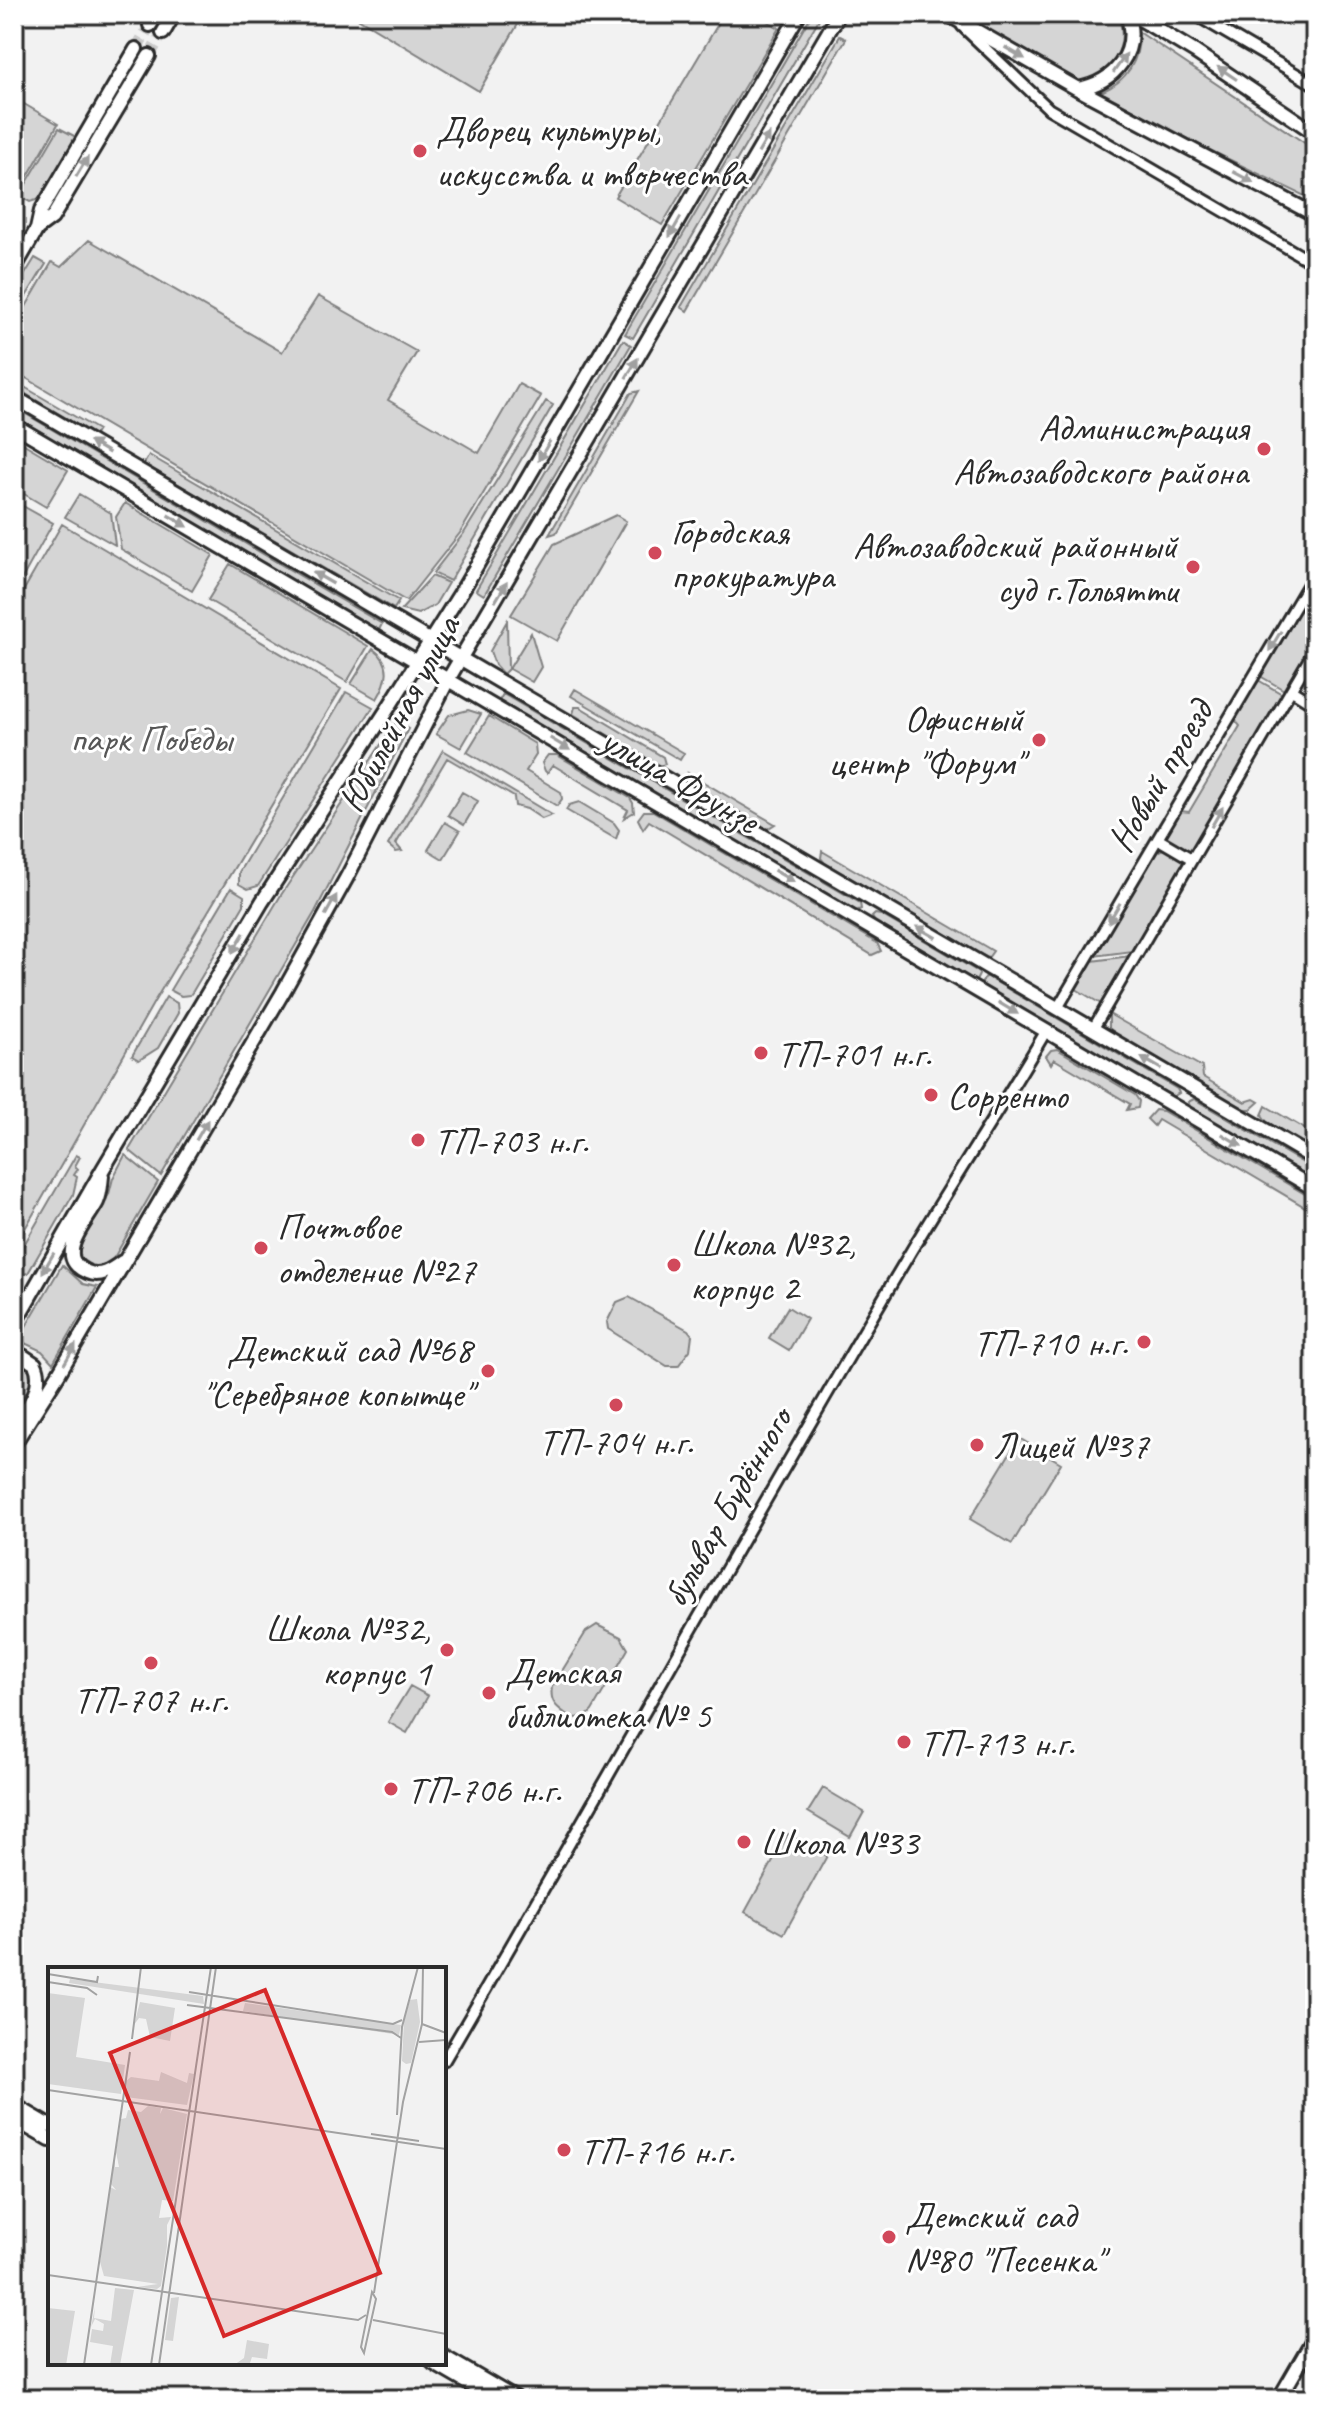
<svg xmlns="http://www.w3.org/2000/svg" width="1329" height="2413" font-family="Caveat,sans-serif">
<rect width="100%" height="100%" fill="#f2f2f2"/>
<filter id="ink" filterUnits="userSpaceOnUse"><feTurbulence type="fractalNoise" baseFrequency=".0125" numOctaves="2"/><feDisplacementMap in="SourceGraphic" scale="16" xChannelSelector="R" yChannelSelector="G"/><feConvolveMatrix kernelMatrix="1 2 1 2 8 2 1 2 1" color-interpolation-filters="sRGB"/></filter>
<g filter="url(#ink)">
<path fill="#d5d5d5" stroke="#808080" stroke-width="2" d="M351 14H524L479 91Z
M724 14H755L779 28 662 225 615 197Z
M812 14 819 19 633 338 625 334Z
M958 14H1117C1132 45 1110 81 1076 81Z
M1139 32 1315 150V201L1183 137 1101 92C1127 81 1140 60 1139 32Z
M840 36 846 39 687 311 681 307Z
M14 98 58 124 14 200Z
M59 128 78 138 43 198 30 202 19 196Z
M89 240 282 352 318 296 417 352 388 400 479 453 519 384 541 396 460 533 406 601 14 371V327L52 262 61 267Z
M35 258 46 264 14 316V292Z
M623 340 631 345 484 595 476 590Z
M14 381 98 430 95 435 14 387Z
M639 391 556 533 549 535 631 393Z
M546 401 553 405 450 581 433 573 464 533Z
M14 407 382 624 378 632 14 417Z
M14 438 68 470 46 507 14 488Z
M149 455 399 601 394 609 144 464Z
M79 494 111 513 115 545 65 517Z
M14 501 53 523 14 593Z
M125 503 213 555 192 591 121 549 116 517Z
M616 515 626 521 557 641 511 615 554 544Z
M62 524 341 689 154 1002 14 1248V607Z
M230 564 368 646 347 682 208 600Z
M432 576 448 583 435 605 418 614 401 610Z
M1307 596 1315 641 1286 691 1260 676Z
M507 621 508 669 503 674 495 665 490 651Z
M531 633 541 667 532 682 509 669Z
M373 649C393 663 388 681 377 699L351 684Z
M1258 680 1284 695 1193 850 1187 851 1167 839V832L1180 811 1189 812 1240 726 1234 719Z
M575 689 684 753 680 760 571 696Z
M346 692 373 707 258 886 248 889 239 884V872Z
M503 694 860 903 861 909 856 911 499 701Z
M575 707H580L663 757 665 764 659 766 573 714Z
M468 710 481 714 461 748 436 734 449 715Z
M489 716 535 744 536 755 526 771 561 792 562 799 557 806 467 752Z
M396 722 408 729 315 912 161 1176 129 1150 281 895Z
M443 750 552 815 542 819 527 809 515 806 514 797 447 758 396 844 402 851 396 852 388 845Z
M548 755H557L630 798 633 803 634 812 624 818 628 810 553 765 547 773 545 771 542 763Z
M688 773 775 824 767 829 695 788 690 782Z
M462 792 478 801 464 825 448 815Z
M579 802 614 823 619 830 616 839 566 810 569 805Z
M644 811H653L877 943 881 951 872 955 649 821 643 829 638 819Z
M445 822 460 831 443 859 428 850Z
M1163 849 1181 858 1183 866 1132 951 1094 956 1155 853Z
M822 851 993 951 988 958 825 863 821 858Z
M231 888 244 896V905L193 991 190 995 181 996 170 990Z
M875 914 881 915 980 973 976 981 875 922 872 917Z
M1130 956 1101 1004 1076 989 1092 961Z
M986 976 1177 1089 1179 1093 1172 1097 981 984Z
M166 997 177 1003 178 1013 158 1048 139 1060 132 1056Z
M1109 1014 1202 1067 1203 1077 1245 1102 1254 1099 1259 1102 1251 1109H1243L1116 1034 1109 1028Z
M1057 1049 1135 1095 1139 1101 1138 1108 1127 1110 1130 1104 1054 1059 1051 1064 1046 1056 1051 1050Z
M1194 1099 1315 1170V1181L1191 1108 1188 1102Z
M1266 1106 1315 1135V1150L1267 1122 1262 1115Z
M1155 1110 1163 1111 1315 1200V1213L1158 1120 1154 1126 1147 1119Z
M76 1155 80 1157 75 1166 78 1169 74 1175 77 1177 73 1195 28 1273 18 1275 14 1273V1262Z
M125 1155 158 1182 112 1261 104 1267 94 1268 79 1257 81 1242 109 1194 113 1178Z
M62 1265 83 1284 97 1287 53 1363 42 1351 18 1340Z
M629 1297 688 1330 692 1335 690 1350 678 1366H667L608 1329 607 1322 617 1302Z
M788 1307 807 1319 789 1350 769 1338Z
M14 1360 25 1361 34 1373 31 1389 14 1417Z
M1019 1438 1061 1463 1012 1544 970 1519Z
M597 1625 621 1637 628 1649 592 1711 586 1717 572 1718C559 1709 549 1704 552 1687L586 1632Z
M410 1686 428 1696 407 1733 388 1722Z
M823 1788 864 1812 850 1837 808 1812Z
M788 1834 827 1856 784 1934 745 1912Z"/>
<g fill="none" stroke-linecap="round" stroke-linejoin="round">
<path stroke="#cacaca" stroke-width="12" stroke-dasharray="12 6" stroke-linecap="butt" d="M136 49 150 25
M149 56 163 33"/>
<defs>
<path id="minor" d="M1194 14 1315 85
M962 26 1049 109 1315 264
M1291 690 1315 705
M1158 839 1192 859
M1057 1009 1315 573
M1093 1029 1315 649
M444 2061C600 1794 749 1524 907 1258 952 1182 1001 1108 1046 1031"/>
<path id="secondary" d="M947 14 1078 89 1315 215
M1132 14 1195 52 1315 133
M150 25 157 14
M163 33 174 14
M1078 89C1115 82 1140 52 1127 14
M37 229 52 218 149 56
M14 269 37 229 41 211 136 49
M14 397 1315 1159
M14 425 1315 1189
M102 1176C101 1184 101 1194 97 1202 87 1222 52 1257 87 1272 100 1278 111 1270 122 1262
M14 1324 103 1169 262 902 387 710 463 589 799 14
M14 1356H23L35 1364C46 1386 25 1411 14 1429
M14 1444 59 1373 283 992 347 877 449 678 839 14
M14 2105 50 2126
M14 2119 50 2140
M444 2357 516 2399
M433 2363 495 2399
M1279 2399 1315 2337"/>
</defs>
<use href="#minor" stroke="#2b2b2b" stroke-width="15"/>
<use href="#secondary" stroke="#2b2b2b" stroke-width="18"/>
<use href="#minor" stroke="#fff" stroke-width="9"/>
<use href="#secondary" stroke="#fff" stroke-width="12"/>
</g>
<defs><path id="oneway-solid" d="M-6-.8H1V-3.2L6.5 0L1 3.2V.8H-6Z" transform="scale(2)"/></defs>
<g fill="#a0a0a0">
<use href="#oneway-solid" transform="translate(1015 53) rotate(30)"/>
<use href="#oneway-solid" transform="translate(1120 63) rotate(-55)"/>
<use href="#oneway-solid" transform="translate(1227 73) rotate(-146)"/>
<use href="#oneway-solid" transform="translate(764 143) rotate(-60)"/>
<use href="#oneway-solid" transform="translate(82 167) rotate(-59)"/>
<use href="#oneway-solid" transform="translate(1243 177) rotate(28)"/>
<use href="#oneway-solid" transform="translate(675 227) rotate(120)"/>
<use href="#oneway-solid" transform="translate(632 368) rotate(-59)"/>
<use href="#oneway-solid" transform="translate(99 447) rotate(-150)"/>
<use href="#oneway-solid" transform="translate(544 451) rotate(120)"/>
<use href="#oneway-solid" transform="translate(178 521) rotate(30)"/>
<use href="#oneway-solid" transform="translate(323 578) rotate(-150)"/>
<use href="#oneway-solid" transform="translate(501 592) rotate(-59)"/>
<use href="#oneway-solid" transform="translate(1275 641) rotate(121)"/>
<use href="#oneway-solid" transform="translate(560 744) rotate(31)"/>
<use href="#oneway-solid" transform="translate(1217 817) rotate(-60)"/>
<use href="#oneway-solid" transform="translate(784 876) rotate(30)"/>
<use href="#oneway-solid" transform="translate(331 905) rotate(-61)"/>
<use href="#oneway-solid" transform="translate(1114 913) rotate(121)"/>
<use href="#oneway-solid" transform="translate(926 932) rotate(-150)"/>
<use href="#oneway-solid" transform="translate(238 943) rotate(121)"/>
<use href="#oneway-solid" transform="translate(1008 1008) rotate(31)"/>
<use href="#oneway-solid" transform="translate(1151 1063) rotate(-150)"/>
<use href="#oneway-solid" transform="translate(202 1130) rotate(-60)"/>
<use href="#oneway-solid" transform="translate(1232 1140) rotate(31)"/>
<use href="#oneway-solid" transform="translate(48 1263) rotate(120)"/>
<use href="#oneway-solid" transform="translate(70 1354) rotate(-60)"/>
</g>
</g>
<g fill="#d1495b" stroke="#fff" stroke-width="3">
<circle cx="420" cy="151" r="8"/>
<circle cx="1264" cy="449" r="8"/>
<circle cx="655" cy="553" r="8"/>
<circle cx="1193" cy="567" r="8"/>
<circle cx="1039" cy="740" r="8"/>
<circle cx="761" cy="1053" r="8"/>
<circle cx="931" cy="1095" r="8"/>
<circle cx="418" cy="1140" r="8"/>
<circle cx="261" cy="1248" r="8"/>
<circle cx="674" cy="1265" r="8"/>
<circle cx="1144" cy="1342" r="8"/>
<circle cx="488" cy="1371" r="8"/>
<circle cx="616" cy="1405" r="8"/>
<circle cx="977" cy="1445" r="8"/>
<circle cx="447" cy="1650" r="8"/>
<circle cx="151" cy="1663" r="8"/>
<circle cx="489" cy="1693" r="8"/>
<circle cx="904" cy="1742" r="8"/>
<circle cx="391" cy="1789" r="8"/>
<circle cx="744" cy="1842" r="8"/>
<circle cx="564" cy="2150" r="8"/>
<circle cx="889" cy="2237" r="8"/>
</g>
<g text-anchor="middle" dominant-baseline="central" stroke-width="6" stroke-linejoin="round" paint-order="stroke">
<g font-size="38" fill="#2b2b2b" stroke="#fff" text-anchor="start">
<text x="436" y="129">Дворец культуры,<tspan x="436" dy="44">искусства и творчества</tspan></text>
<text x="1248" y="427" text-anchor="end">Администрация<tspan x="1248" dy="44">Автозаводского района</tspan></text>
<text x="671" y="531">Городская<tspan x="671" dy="44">прокуратура</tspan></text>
<text x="1177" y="545" text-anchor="end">Автозаводский районный<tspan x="1177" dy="44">суд г.Тольятти</tspan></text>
<text x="1023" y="718" text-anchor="end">Офисный<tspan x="1023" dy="44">центр "Форум"</tspan></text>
<text x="777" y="1053">ТП-701 н.г.</text>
<text x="947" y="1095">Сорренто</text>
<text x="434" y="1140">ТП-703 н.г.</text>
<text x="277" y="1226">Почтовое<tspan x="277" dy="44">отделение №27</tspan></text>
<text x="690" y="1243">Школа №32,<tspan x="690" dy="44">корпус 2</tspan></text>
<text x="1128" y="1342" text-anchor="end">ТП-710 н.г.</text>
<text x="472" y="1349" text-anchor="end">Детский сад №68<tspan x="472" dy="44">"Серебряное копытце"</tspan></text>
<text x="616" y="1441" text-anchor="middle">ТП-704 н.г.</text>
<text x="993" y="1445">Лицей №37</text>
<text x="431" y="1628" text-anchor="end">Школа №32,<tspan x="431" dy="44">корпус 1</tspan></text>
<text x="505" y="1671">Детская<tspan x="505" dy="44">библиотека № 5</tspan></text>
<text x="151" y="1699" text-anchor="middle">ТП-707 н.г.</text>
<text x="920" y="1742">ТП-713 н.г.</text>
<text x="407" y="1789">ТП-706 н.г.</text>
<text x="760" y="1842">Школа №33</text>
<text x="580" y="2150">ТП-716 н.г.</text>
<text x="905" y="2215">Детский сад<tspan x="905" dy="44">№80 "Песенка"</tspan></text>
</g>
<g font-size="38" fill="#2b2b2b" stroke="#fff">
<text transform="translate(399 714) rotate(-62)">Юбилейная улица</text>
<text transform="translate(1160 776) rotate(-59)">Новый проезд</text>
<text transform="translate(680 780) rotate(30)">улица Фрунзе</text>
<text transform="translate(727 1507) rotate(-60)">бульвар Будённого</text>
</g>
<g font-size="38" fill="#565656" stroke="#fff">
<text x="151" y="738">парк Победы</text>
</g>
</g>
<g transform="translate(48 1967)">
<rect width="398" height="398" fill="#f2f2f2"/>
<path d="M22 12 155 29 156 37 21 16ZM0 26 37 31 28 90 77 98 73 127 0 117ZM369 32 372 55 363 96 358 97 354 94 356 54 362 33ZM92 35 127 41 122 74 102 70 98 52 91 51 86 58ZM197 36 353 58 351 68 195 44ZM113 105 139 116 141 106 146 107 139 138 78 130V114L83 110 111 114ZM100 139 113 141 112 147 115 141 139 147 125 234 114 233 111 251 123 250 119 258V279L113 319 109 322 89 320 110 317 56 309 52 295 62 220 68 223 63 217 67 188V200H71L68 185 73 152 78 151 80 143 93 145ZM67 321 86 323 72 398H62L65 379 42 375 44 362 55 364 56 357 47 352 43 360 47 340 46 351 63 354ZM131 330 125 374 117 373 123 331ZM0 341 27 344 18 398H0ZM199 373 221 377 219 392 204 390 202 396 186 398 196 391Z" fill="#d5d5d5"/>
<path fill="none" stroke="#a2a2a2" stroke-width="2" d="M0 7 49 15 50 9M0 15 39 21 49 28M141 25 345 57 354 53M139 38 344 65 353 71M374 57 398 66M84 72 93 0M371 75 398 73M0 123 398 182M349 148 354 60 370 0M323 167 371 174M0 308 310 353 318 348M324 325 328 332 316 386 313 380ZM326 326 355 135 374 57 375 0M325 353 398 367M36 398 82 85M103 398 163 0M111 398 168 0"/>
<path fill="#d62828" fill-opacity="0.15" stroke="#d62828" stroke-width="4" d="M217 23 332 306 176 369 62 86Z"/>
<rect width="398" height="398" fill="none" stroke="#2b2b2b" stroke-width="4"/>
</g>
<rect width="1329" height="2413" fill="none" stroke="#fff" stroke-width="48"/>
<rect x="24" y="24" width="1281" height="2365" fill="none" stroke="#2b2b2b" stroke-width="3" filter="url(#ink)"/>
</svg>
